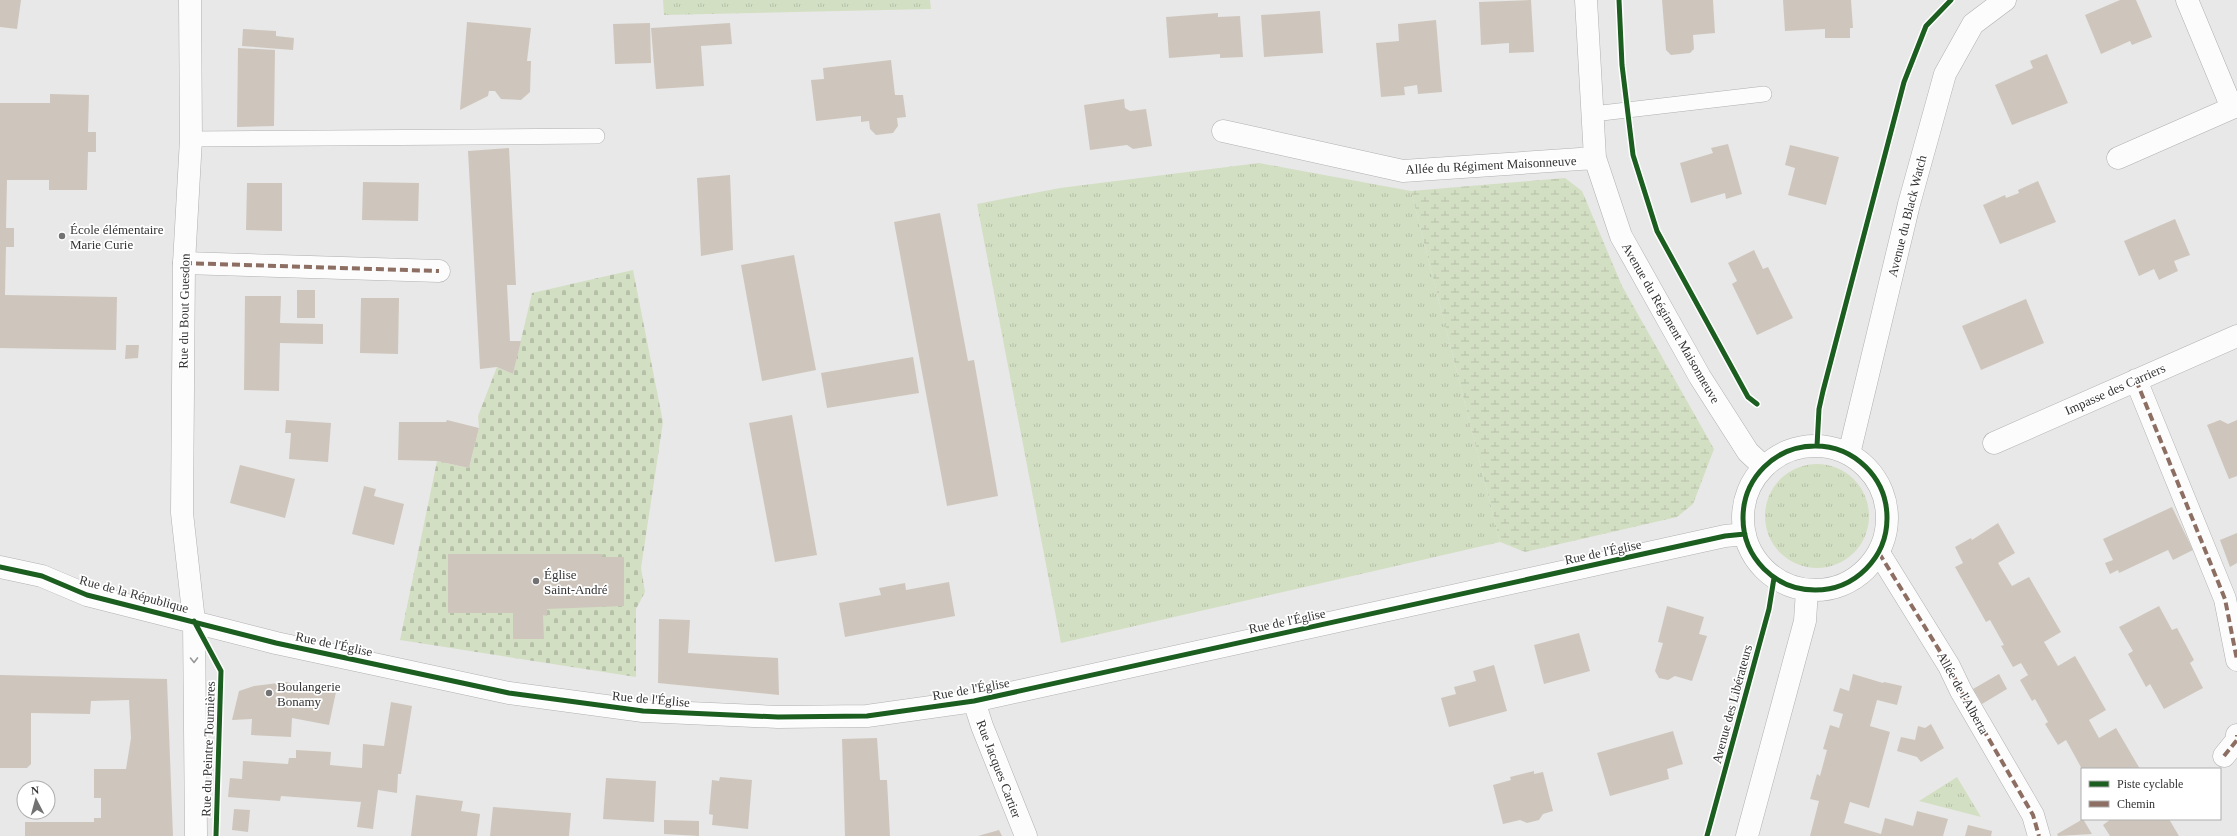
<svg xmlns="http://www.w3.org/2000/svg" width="2237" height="836" font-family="'Times New Roman',serif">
<defs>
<pattern id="grass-tufts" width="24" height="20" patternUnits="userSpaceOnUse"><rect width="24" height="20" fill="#d3dfc3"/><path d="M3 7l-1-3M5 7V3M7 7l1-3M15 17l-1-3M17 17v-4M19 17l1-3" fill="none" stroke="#b6c0a8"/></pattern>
<pattern id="wetland-marsh" width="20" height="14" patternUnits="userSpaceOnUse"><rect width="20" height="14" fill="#d3dfc3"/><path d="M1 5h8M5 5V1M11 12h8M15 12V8" fill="none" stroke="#b6c0a8"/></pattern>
<pattern id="cemetery-stones" width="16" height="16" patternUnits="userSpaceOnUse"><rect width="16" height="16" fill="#d3dfc3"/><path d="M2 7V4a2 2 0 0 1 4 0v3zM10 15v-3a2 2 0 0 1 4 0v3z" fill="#b6c0a8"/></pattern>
</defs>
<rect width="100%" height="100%" fill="#e8e8e8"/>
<path fill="url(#grass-tufts)" d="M663 0H930L931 9 664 15Z
M1259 163 1411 191 1500 542 1061 643 977 204 1060 188Z
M1765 516a52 52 0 1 1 104 0a52 52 0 1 1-104 0Z
M1957 777 1981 817 1919 801Z"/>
<path fill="url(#wetland-marsh)" d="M1565 178 1582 191 1622 286 1714 449 1693 504 1677 517 1525 552 1500 542 1411 191Z"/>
<path fill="url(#cemetery-stones)" d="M633 270 663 422 641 568 645 592 636 609V677L400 640 437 461 469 468 479 428 478 416 497 367 513 374 532 293Z"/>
<path fill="#cec6bc" d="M0 0H21L17 29 0 27Z
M1531 0 1534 52 1509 53V43L1481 45 1479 2Z
M1662 0H1713L1715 33 1693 35 1694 49 1690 53 1671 55 1666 50Z
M1783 0H1851L1853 28H1850V38H1825V29L1785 31Z
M2120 0H2136L2152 37 2132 45 2130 41 2101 54 2085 15Z
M1320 11 1323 53 1264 57 1261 15Z
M1218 13V17L1240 16 1243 57 1220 58V54L1169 58 1166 17Z
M1436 20 1442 92 1418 94 1417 85 1404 87 1405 95 1381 97 1376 43 1399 41 1398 24Z
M467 22 531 28 527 61H531L530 92 521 100 501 99 495 91H489L488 96 460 110Z
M650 23 651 63 615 64 613 24Z
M730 23 732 44 701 46 704 86 656 89 651 28Z
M243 29 276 31V36L294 38 293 50 242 46Z
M238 48 275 50 274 126 237 127Z
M2047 54 2068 103 2012 125 1995 85 2033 68 2030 61Z
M891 60 895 95H903L906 117 897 118 898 126 893 133 876 135 870 129 869 121 861 122V116L816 121 811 80 824 79 823 68Z
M50 94 89 95 88 132H96V152H88L87 190H49V180H7L6 228H14V247H6L5 295 117 297 116 350 0 348V103H50Z
M1124 99 1125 108 1130 111 1146 109 1152 146 1133 149 1127 145 1090 150 1084 105Z
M1728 144 1742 194 1726 199 1725 193 1691 203 1680 163 1713 153 1711 148Z
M1790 145 1839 157 1826 205 1788 195 1795 168 1785 165Z
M509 148 516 285H507L510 341H521L513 374 497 367 480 369 468 151Z
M730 175 733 250 701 256 697 178Z
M2038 181 2056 222 2000 244 1983 205 2005 195 2006 198 2019 193 2018 190Z
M363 182 419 183 418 221 362 220Z
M247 183H282V231L246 230Z
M940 213 968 361 974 360 998 496 947 506 894 222Z
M2175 219 2190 255 2174 261 2178 271 2159 280 2154 269 2139 276 2124 241Z
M1754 250 1763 269 1768 267 1793 318 1757 335 1732 284 1737 281 1728 263Z
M794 255 816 370 762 381 741 265Z
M297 290H315V318H297Z
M245 296H281L280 323 323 324V344L280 343 279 391 244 390Z
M361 298H399L398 354 360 353Z
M2026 299 2044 343 1981 370 1962 326Z
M126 345H139L138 358 125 359Z
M913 357 919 393 827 408 821 373Z
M792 415 817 555 775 562 749 423Z
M286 420 331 423 328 462 289 459 291 433H285Z
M447 420 479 428 469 468 437 461 398 460 399 422H446Z
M2220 420 2228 424 2237 420V476L2229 479 2207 425Z
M240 465 295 479 285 518 230 503Z
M364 486 376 489 374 496 404 504 394 545 352 534Z
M2172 507 2193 550 2173 560 2168 550 2119 573 2118 570 2110 574 2105 563 2113 560 2103 539Z
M1998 523 2015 553 1998 563 2012 586 2029 577 2061 632 2044 642 2058 666 2075 656 2106 710 2089 720 2099 738 2116 728 2140 769H2082L2066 740 2058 745 2045 724 2048 722 2035 699 2032 701 2020 680 2028 675 2021 663 2013 667 2001 646 2004 645 1990 620 1986 622 1955 567 1963 563 1955 547 1971 538 1972 540Z
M2237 533V563L2230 567 2220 540Z
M448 554H602V557H624V606L547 609V616L543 615 544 639H513V613H448Z
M949 582 955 616 845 637 839 603 881 595 879 588 905 583 906 590Z
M1667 606 1704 617 1699 634 1707 636 1692 681 1675 676 1668 680 1659 678 1655 671 1663 643 1658 642Z
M2159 606 2172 630 2177 628 2194 660 2190 663 2203 688 2164 709 2150 684 2146 687 2128 654 2133 651 2119 627Z
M659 619 690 620 688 653 778 658 779 695 658 683Z
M1579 633 1590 671 1544 684 1534 645Z
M1494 665 1507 711 1449 727 1441 698 1456 694 1454 687 1476 681 1473 671Z
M1853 674 1883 683 1884 682 1902 686 1897 705 1877 700 1870 726 1890 732 1869 808 1850 802 1844 823 1881 834 1885 818 1913 826 1917 811 1948 819 1943 836H1810L1819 801 1810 799 1817 774 1820 776 1827 750 1823 749 1830 725 1839 728 1843 714 1833 711 1840 688 1849 691Z
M1999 674 2007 689 1982 704 1973 689Z
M0 675 167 679 173 836H25V822H94V818H101V798H94V769H126L131 738 129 700 91 701 90 714 31 713V764L27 768H0Z
M286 682 336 692 329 725 292 718 291 737 251 735 252 719 232 720 239 691 254 686Z
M391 702 412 706 401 774H398L397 793 378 790 373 829 357 827 361 802 281 796 280 801 228 797 230 778 242 779 243 761 288 764 289 758H296V750L331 752 330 765 362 768 363 744 384 746Z
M1931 724 1944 748 1921 762 1917 757 1897 751 1901 737 1915 740 1918 726 1925 728Z
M1673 731 1683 764 1667 769 1669 779 1610 796 1597 753Z
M877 738 880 780H887L890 836H845L842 739Z
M1534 771V774L1543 772 1553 811 1543 814 1539 820 1527 823 1520 820 1503 824 1493 785 1511 780 1510 777Z
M720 777 752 780 748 829 712 825 713 815 709 814 712 780 719 781Z
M606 778 656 781 654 822 603 819Z
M416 795 463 801 461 811 480 814 477 836H411Z
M493 807 571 813 569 836H490Z
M234 809 250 810 248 832 232 830Z
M2083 819 2092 834 2058 836 2057 834Z
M2111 819H2169L2179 836H2110L2103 825Z
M664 820 699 821V836L664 834Z
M1968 825 1992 831 1991 836H1965Z
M999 830 1002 836H978Z"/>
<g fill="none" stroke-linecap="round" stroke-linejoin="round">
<defs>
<path id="service" d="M1593 114 1764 94
M191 139 597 136"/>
<path id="minor" d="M1586 0 1595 158 1621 236 1700 377 1748 452 1764 467
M1223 131 1403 171 1595 158
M2118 158 2232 108 2187 0
M184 263 439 271
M2136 380 2225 599 2237 660
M1994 443 2237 336
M1879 553 1949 666 1961 691 2033 815 2039 836
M974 701 982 726 1026 836
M2224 756 2237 740V735"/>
<path id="tertiary" d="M190 0 191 139 184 263 182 513 194 621 196 836
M1743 518a72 72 0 1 1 144 0a72 72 0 1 1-144 0Z
M1849 454 1909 204 1945 74 1973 24 2005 0
M0 567 42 576 87 595 276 643 509 693 643 711 778 717 867 716 974 701 1725 536 1745 534
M1747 836 1805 621 1807 590"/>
</defs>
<use href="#service" stroke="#b0b0b0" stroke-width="16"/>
<use href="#minor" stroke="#b0b0b0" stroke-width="23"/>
<use href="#tertiary" stroke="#b0b0b0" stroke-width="23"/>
<use href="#service" stroke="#fcfcfc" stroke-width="15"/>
<use href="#minor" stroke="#fcfcfc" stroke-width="22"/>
<use href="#tertiary" stroke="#fcfcfc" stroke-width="22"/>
<path stroke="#8d6e63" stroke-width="4" stroke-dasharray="8 4" stroke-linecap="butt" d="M184 263 439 271
M2136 380 2225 599 2237 660
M1879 553 1949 666 1961 691 2033 815 2039 836
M2224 756 2237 740V735"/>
<defs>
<path id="cycleway" d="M1619 0 1622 65 1633 155 1657 231 1748 397 1757 404
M1817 446 1819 409 1823 391 1904 82 1926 26 1951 0
M1743 518a72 72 0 1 1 144 0a72 72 0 1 1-144 0Z
M0 567 42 576 87 595 276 643 509 693 643 711 778 717 867 716 974 701 1725 536 1745 534
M194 621 221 671 216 836
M1707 836 1769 609 1774 578"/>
</defs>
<use href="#cycleway" stroke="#fff" stroke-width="8"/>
<use href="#cycleway" stroke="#1b5e20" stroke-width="5"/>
</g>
<defs><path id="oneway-chevron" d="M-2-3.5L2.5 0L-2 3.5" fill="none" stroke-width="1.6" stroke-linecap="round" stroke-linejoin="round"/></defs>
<use stroke="#989898" href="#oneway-chevron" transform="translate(194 660) rotate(89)"/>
<g fill="#727273" stroke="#fff" stroke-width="1.5">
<circle cx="62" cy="236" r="4"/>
<circle cx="536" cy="581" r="4"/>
<circle cx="269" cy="693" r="4"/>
</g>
<g text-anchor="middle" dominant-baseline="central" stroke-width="3.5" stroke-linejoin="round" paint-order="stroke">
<g font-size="13" fill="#333334" stroke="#fff">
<text transform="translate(1491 165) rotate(-3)">Allée du Régiment Maisonneuve</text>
<text transform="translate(1907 216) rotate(-76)">Avenue du Black Watch</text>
<text transform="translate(184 311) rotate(-89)">Rue du Bout Guesdon</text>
<text transform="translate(1671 323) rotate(60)">Avenue du Régiment Maisonneuve</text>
<text transform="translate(2115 389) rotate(-24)">Impasse des Carriers</text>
<text transform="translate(1603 552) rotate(-12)">Rue de l'Église</text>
<text transform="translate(134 594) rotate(15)">Rue de la République</text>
<text transform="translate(1287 621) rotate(-12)">Rue de l'Église</text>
<text transform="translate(334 644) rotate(12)">Rue de l'Église</text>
<text transform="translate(971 689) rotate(-10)">Rue de l'Église</text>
<text transform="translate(1963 693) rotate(61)">Allée de l'Alberta</text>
<text transform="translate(651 699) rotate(5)">Rue de l'Église</text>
<text transform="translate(1732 704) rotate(-75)">Avenue des Libérateurs</text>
<text transform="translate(208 749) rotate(-88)">Rue du Peintre Tournières</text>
<text transform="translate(999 769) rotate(69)">Rue Jacques Cartier</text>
</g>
<g font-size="13" fill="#333334" stroke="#fff" text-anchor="start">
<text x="70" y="229">École élémentaire<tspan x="70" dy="15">Marie Curie</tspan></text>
<text x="544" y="574">Église<tspan x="544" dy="15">Saint-André</tspan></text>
<text x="277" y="686">Boulangerie<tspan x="277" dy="15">Bonamy</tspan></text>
</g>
</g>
<rect x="2081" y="768" width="140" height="52" fill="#ffffff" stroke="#adadae"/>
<rect x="2089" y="781" width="20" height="6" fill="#1b5e20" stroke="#adadae"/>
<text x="2117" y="788" font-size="12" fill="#333334">Piste cyclable</text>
<rect x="2089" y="801" width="20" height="6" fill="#8d6e63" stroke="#adadae"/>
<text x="2117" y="808" font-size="12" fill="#333334">Chemin</text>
<g transform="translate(36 800) rotate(354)"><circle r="19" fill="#ffffff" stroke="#adadae"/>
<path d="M0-3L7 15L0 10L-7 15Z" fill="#727273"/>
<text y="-6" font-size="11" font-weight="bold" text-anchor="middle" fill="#333334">N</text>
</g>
</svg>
